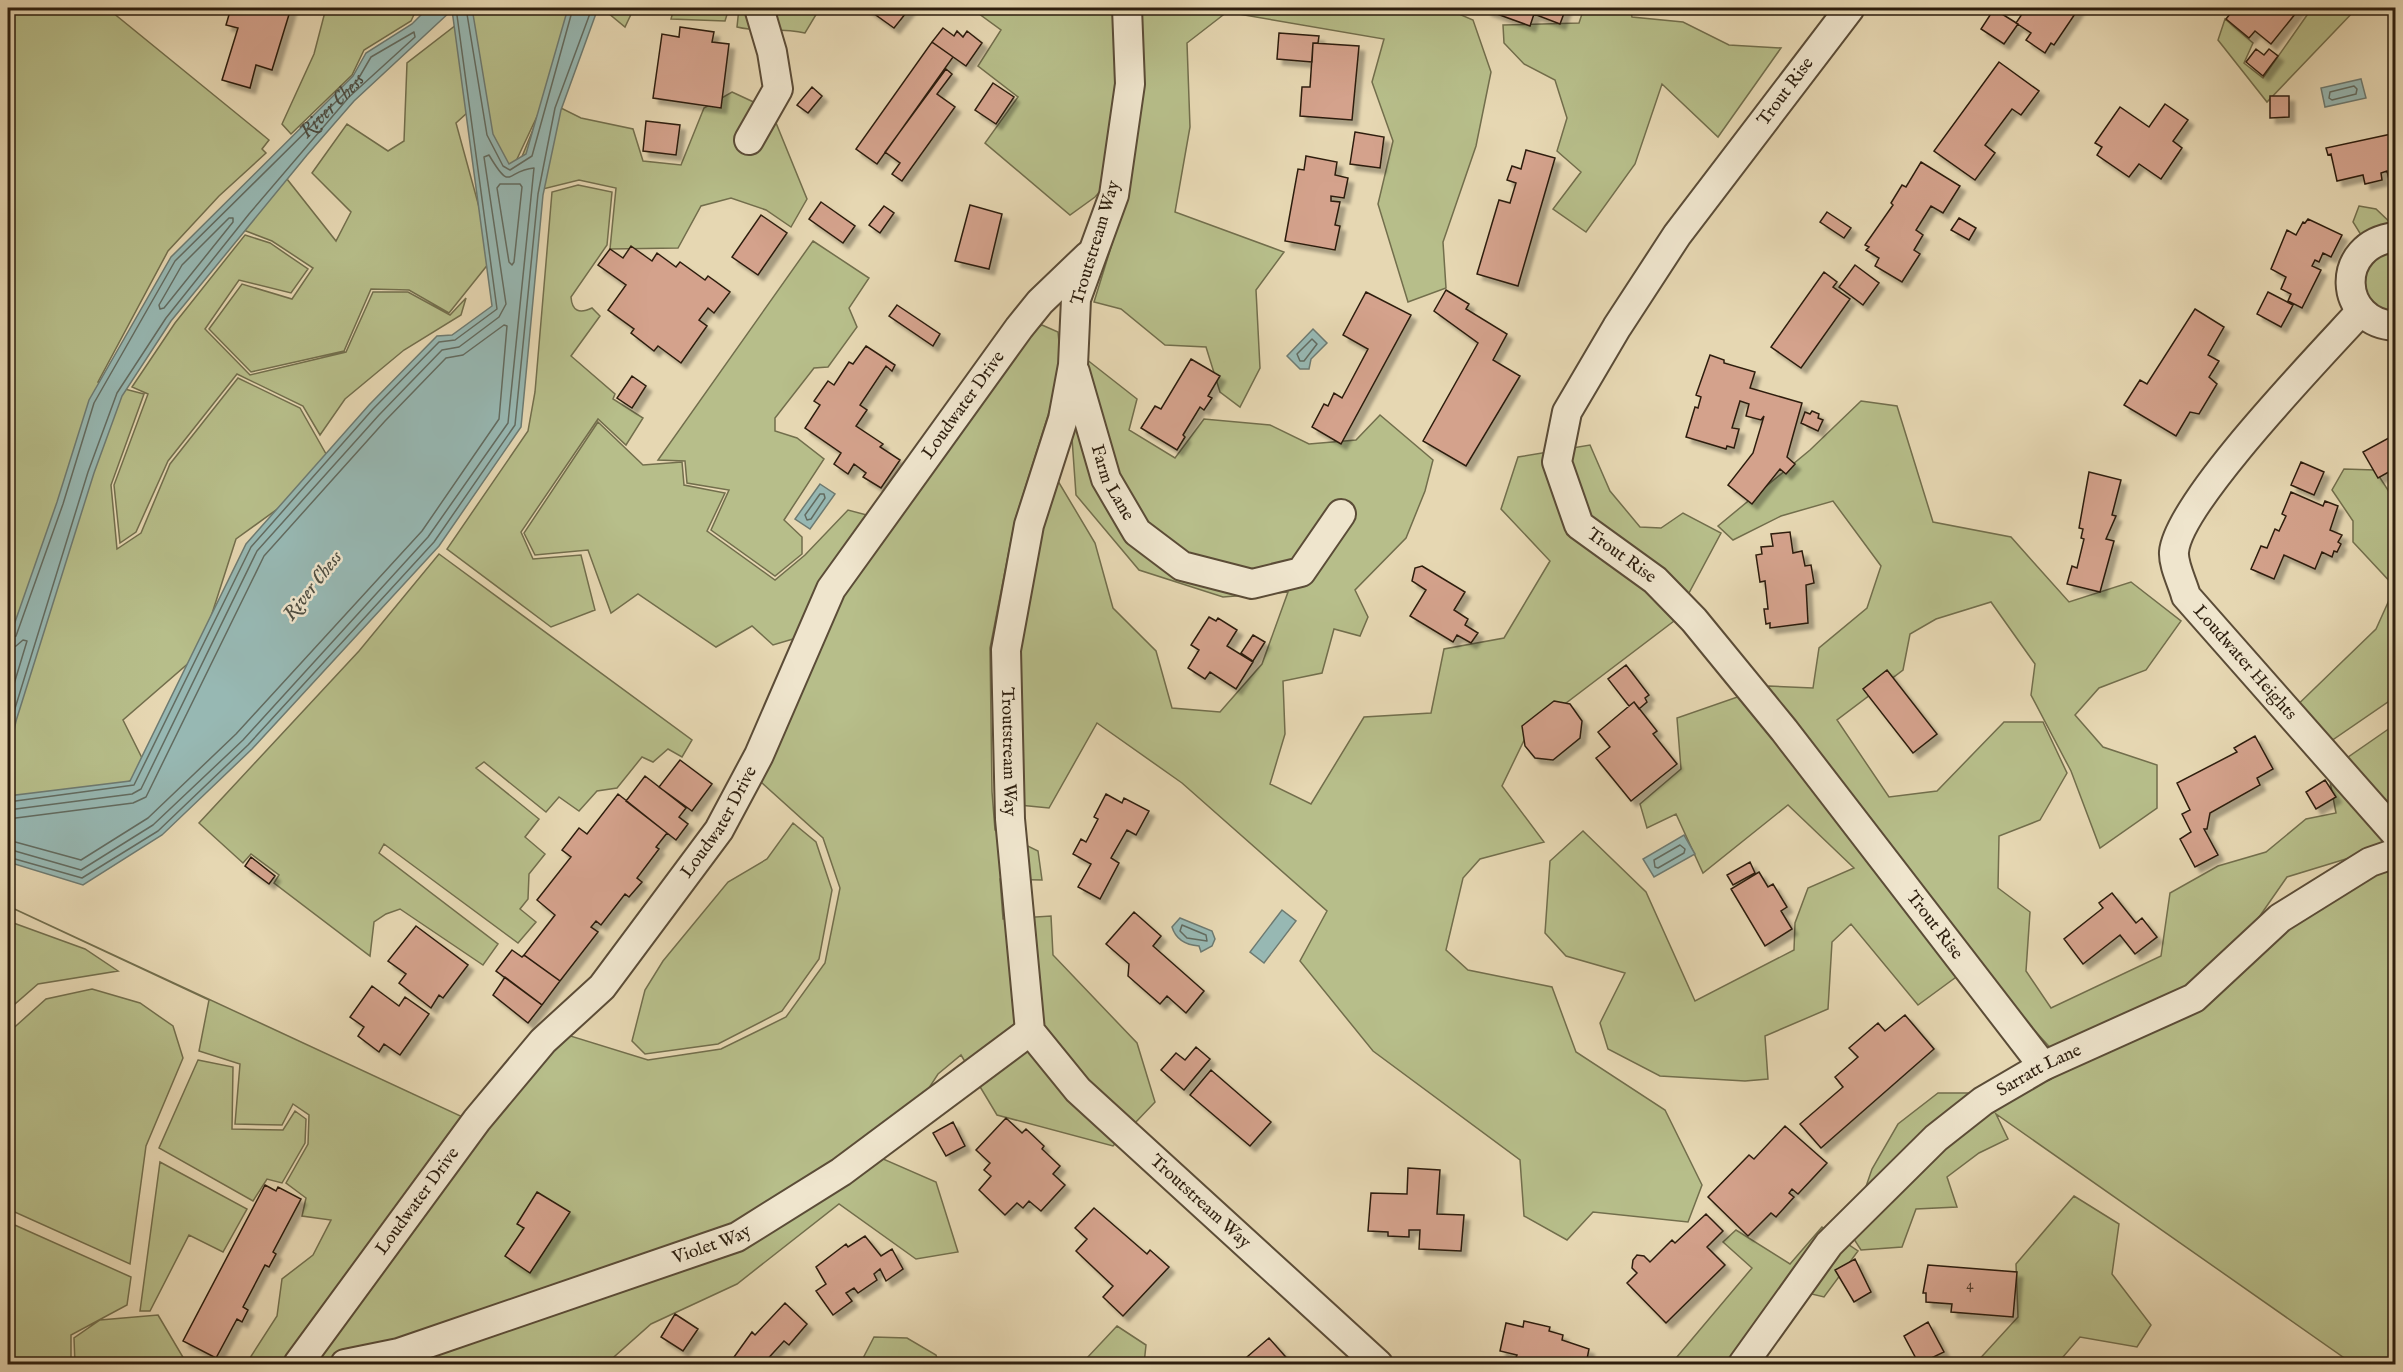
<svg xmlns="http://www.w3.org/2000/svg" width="2403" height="1372" font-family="'IM FELL English',serif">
<defs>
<filter id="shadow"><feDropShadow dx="5.5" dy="5.5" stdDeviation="1.5" flood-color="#0004"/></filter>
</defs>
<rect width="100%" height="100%" fill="#e6d7b2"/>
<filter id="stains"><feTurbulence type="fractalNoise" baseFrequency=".00333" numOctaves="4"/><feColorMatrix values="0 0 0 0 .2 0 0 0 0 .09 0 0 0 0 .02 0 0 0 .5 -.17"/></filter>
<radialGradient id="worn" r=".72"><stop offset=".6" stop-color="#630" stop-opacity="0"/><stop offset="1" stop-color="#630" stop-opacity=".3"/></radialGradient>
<path fill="#b7be8a" stroke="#726e4c" stroke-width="1.5" d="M8 8H107L269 140 262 149 266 153 219 196 168 251 98 382 144 394 111 485 117 549 141 533 170 464 238 378 300 408 334 468 236 539 199 654 123 720 148 770 75 814 34 826 8 789Z
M326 8H417L411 21 364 50 352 75 291 134 282 124 314 54Z
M478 8H588L509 176 478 103 456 123 493 258 449 313 409 290 371 289 344 351 251 372 209 329 242 284 292 299 313 268 272 241 233 226 283 174 336 241 351 212 312 173 347 124 388 151 404 141 407 63Z
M602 8H634L625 27Z
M674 8H729L725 21 671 19Z
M739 8H820L805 33C780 27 761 33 737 27Z
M971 8H1445L1473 20 1491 72 1476 146 1443 242 1446 288 1408 302 1378 204 1393 141 1372 82 1384 39 1227 12 1187 43 1190 127 1175 212 1284 252 1256 290 1260 368 1240 407 1220 392 1206 347 1165 345 1121 309 1094 302 1125 202 1106 185 1095 197 1070 215 985 143 1018 97 978 66 1001 30Z
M1584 8H1630L1632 17 1683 22 1729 45 1781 48 1718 137 1662 84 1635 164 1586 232 1553 209 1581 172 1557 151 1567 118 1555 80 1524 64 1504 43 1503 25 1579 23Z
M2312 8H2357L2267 102 2218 40 2225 19 2253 43 2244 63 2263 78Z
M732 92 760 105 774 118 807 199 791 227 766 210 731 198 701 206 678 248 610 249 616 188 579 180 531 192 517 169 545 100 581 118 633 129 643 161 681 165 704 108Z
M578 185 612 192 607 245 571 297C572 311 579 314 592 308L600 316 571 356 615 394 613 399 643 418 626 445 598 419 521 532 533 559 581 555 595 610 551 627 447 549 528 431 535 392 552 192Z
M2359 206 2376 209 2395 227V317L2359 295 2371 251 2353 222Z
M245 235 270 243 308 269 291 293 239 280 205 329 250 375 346 352 373 292H408L450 315 466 298 461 315 404 350 345 399 320 435 303 406 237 374 168 461 136 532 120 543 114 485 148 394 132 387 175 323Z
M813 241 869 278 849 308 857 327 828 367 814 368 775 418V431L797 438 824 459 784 520 802 537V554L775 576 711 530 729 490 687 483 685 461 658 460Z
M1042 325 1058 332 1061 362 1051 406 1015 520 990 648 992 792 995 830 1038 851 1042 880 1000 879 1003 919 1051 916 1053 955 1137 1043 1155 1102 1113 1146 997 1115 961 1055 938 1074 883 1159 936 1182 958 1252 916 1259 839 1204 737 1284 651 1324 606 1364H310L487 1121 561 1033 648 1060 721 1049 786 1017 825 963 840 888 823 838 761 782 840 593 1027 335Z
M1086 359 1137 399 1129 430 1175 458 1204 419 1270 425 1309 444 1356 440 1380 415 1433 460 1425 491 1406 538 1355 590 1368 617 1360 636 1334 629 1322 673 1283 681 1285 734 1270 784 1311 804 1364 717 1431 713 1444 649 1504 638 1550 561 1501 509 1518 457 1590 445 1610 491 1640 527 1661 528 1683 513 1721 533 1674 621 1528 732 1502 786 1544 842 1480 859 1463 878 1446 950 1468 970 1552 987 1576 1052 1665 1110 1702 1185 1688 1222 1593 1212 1567 1240 1524 1216 1520 1160 1373 1051 1300 961 1327 911 1182 783 1097 723 1049 808 1019 805 1015 651 1055 476 1095 543 1113 608 1156 651 1172 708 1220 712 1262 664 1288 592 1223 597 1139 570 1076 495 1071 424Z
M1861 401 1897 406 1933 522 2011 537 2069 602 2131 582 2181 621 2146 670 2099 688 2075 715 2103 747 2157 765V808L2100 848 2071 771 2031 695 2035 664 1991 602 1936 619 1910 634 1903 670 1837 720 1889 797 1937 791 2004 722H2043L2067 773 2040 820 1999 836 1998 888 2030 912 2026 971 2051 1008 2161 956 2170 893 2218 866 2266 852 2306 819 2336 813 2328 771 2390 728 2395 730V848L2385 847 2287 877 2241 943 2187 987 2055 1053 1974 964 1918 1005 1851 924 1832 942 1828 1009 1765 1036 1768 1079 1745 1081 1660 1076 1608 1049 1600 1023 1625 973 1566 956 1545 933 1550 861 1583 831 1646 892 1695 1001 1794 950 1795 923 1808 888 1854 868 1788 805 1703 873 1676 814 1647 828 1640 804 1681 769 1677 718 1769 686 1813 688 1819 648 1867 608 1881 566 1833 501 1781 516 1733 540 1718 526 1810 450Z
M598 422 643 465 682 462 684 485 725 493 707 531 775 580 805 555 848 510 878 518 803 636 773 645 752 626 716 647 638 594 611 613 588 550 535 555 524 533Z
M2344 469 2375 470 2395 501V587L2353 542V521L2332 490Z
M439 554 692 740 682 757 668 749 653 762 642 757 617 788 597 791 579 811 559 797 546 812 484 762 476 768 539 819 525 837 545 854 529 874 528 899 520 909 536 922 518 943 384 844 379 853 498 944 483 965 400 909 386 914 374 922 370 956 274 883 279 875 251 854 243 863 199 823 359 651Z
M2395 587V697L2315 752 2285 717 2376 629Z
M793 823 816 842 832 890 819 959 782 1011 718 1044 645 1054 632 1041 645 990 663 961 728 882 767 859Z
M2395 867V1364H2353L1996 1114 2008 1139 1979 1153 1947 1177 1957 1207 1916 1209 1902 1247 1861 1250 1850 1233 1872 1169 1898 1124 1938 1093H1985L2011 1099 2201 1004 2288 927 2372 873Z
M8 906 467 1119 297 1364H246L277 1316 282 1279 313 1255 331 1220 302 1216 306 1198 286 1183 308 1144 309 1115 293 1104 282 1125 235 1124 240 1064 199 1051 209 1000Z
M8 921 85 949 118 971 38 984 8 1010Z
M92 989 140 1003 173 1026 183 1058 146 1146 130 1264 8 1209V1033L46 999Z
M198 1060 233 1067 232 1129 283 1130 295 1111 306 1119 305 1143 282 1183 267 1179 253 1201 159 1148Z
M160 1162 247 1209 223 1252 189 1235 150 1311H140Z
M2074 1196 2119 1224 2112 1274 2151 1325 2137 1347 2080 1337 2057 1364H1975L2018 1317 2016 1264Z
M8 1222 131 1277 127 1305 71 1335V1364H8Z
M1822 1227 1858 1251 1824 1297 1787 1288 1736 1352 1720 1364H1671L1752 1268 1723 1242 1736 1230 1790 1264Z
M158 1315 187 1364H75L74 1338 100 1320Z
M1117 1326 1146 1345 1144 1364H1084L1085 1360Z
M874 1337 907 1338 936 1355 939 1364H860Z"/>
<path fill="#97b8b3" stroke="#6d7a71" stroke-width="1.5" d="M428 8H472L493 134 509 164 526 154 568 8H598L561 110 543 195 521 427 439 546 252 749 162 835 83 885 8 862V796L130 781 246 544 369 405 437 336 452 335 492 306 452 10 354 101 307 155 171 321 122 396 94 473 16 721 8 757V642L57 502 89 400 171 257 353 76 366 53 412 24Z
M2361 79 2366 98 2325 107 2321 88Z
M1313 329 1327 343 1311 359 1309 369H1300L1287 356Z
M820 484 835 494 810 529 795 519Z
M1684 835 1695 854 1654 877 1643 859Z
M1282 910 1296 921 1264 963 1250 952Z
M1180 918 1212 931 1215 939 1212 946 1201 952 1199 946C1186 945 1176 940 1172 927Z"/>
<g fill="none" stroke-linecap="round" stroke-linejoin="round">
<g stroke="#626b60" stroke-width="1.5">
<path d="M466 8 487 135 503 166 510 170 532 156 573 8"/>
<path d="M2354 86 2357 89 2356 94 2332 100 2329 98 2330 92Z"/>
<path d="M500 184H520L522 187 514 262 512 265 509 262 497 188Z"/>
<path d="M229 218H233V222L164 308 160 309 159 305 182 265Z"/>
<path d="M1312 339 1317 344 1304 361H1300L1297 354Z"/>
<path d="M820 494H824L825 498 811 519 807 520 805 515Z"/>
<path id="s1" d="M8 640 16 636 63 504 94 403 175 261 357 81 371 57 414 32 415 37 349 97 249 214 166 318 117 393 88 472 8 731"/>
<path d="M8 648 16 646 23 640 27 641 8 704"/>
<path d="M8 802 134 785 251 547 373 409 439 342 455 340 497 309 456 8"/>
<path d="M8 810 132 794 141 789 257 551 379 415 442 350 459 347 499 317 506 304 484 157 489 155C512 194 506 170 534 168L508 423 428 537 243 740 153 825 81 870 8 849"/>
<path d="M8 819 133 803 146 797 264 556 385 421 446 358 463 355 504 325 507 326 499 419 422 531 236 734 148 818 81 860 8 840"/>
<path d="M1680 845 1685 849 1684 853 1658 868 1655 867 1654 860Z"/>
<path d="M8 857 82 878 158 831 248 745 434 542 515 425 538 194 555 108 592 8"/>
<path d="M1182 925 1206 935 1207 941 1187 938 1180 931Z"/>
</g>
</g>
<path fill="#d4a28c" stroke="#2d1e0e" stroke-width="1.5" filter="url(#shadow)" d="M231 8H291L272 70 256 65 250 88 222 80 238 28 226 25Z
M866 8H910L894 28Z
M1487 8H1566L1560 24 1534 14 1530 26 1486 10Z
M2026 8H2079L2054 45 2051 43 2045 53 2026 40 2031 33 2016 23Z
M2235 8H2300L2271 44 2255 31 2249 38 2226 19Z
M1994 9 2018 24 2004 44 1981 29Z
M680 27 714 32 712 42 729 44 721 108 653 98 662 34 679 37Z
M943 28 954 36 957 31 963 37 967 31 982 43 966 66 932 42Z
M1279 33 1319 36 1318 43H1313L1312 62 1277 59Z
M932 42 953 57 877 164 856 149Z
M1313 43 1359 46 1352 120 1300 116 1302 87H1310Z
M2256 49 2264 55 2269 49 2278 56 2263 76 2246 62Z
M1999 62 2039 91 2021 115 2012 109 1985 145 1995 153 1975 180 1934 151Z
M946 69 952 74 937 94 955 107 902 181 892 174 900 163 885 152Z
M993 83 1014 97 996 124 975 110Z
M812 87 822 96 808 113 797 105Z
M2270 96H2289V117L2270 118Z
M2165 104 2188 120 2173 141 2182 148 2161 179 2139 164 2129 177 2097 155 2102 147 2095 143 2120 107 2149 127Z
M646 121 680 125 676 155 643 151Z
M1355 132 1384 137 1380 168 1350 164Z
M2396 133V182L2390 183 2387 171 2381 173 2382 180 2365 184 2363 175 2337 181 2331 154 2328 155 2326 148Z
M1526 150 1555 158 1518 286 1477 274 1499 200 1510 203 1516 183 1507 180 1512 166 1521 169Z
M1306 156 1337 162 1335 175 1348 178 1344 198 1331 196V201L1340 202 1335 225 1340 226 1335 250 1285 241 1298 169 1304 170Z
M1921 162 1960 186 1943 213 1931 206 1916 230 1923 235 1914 250 1920 254 1902 282 1875 266 1879 258 1866 250 1869 247 1865 245 1893 205 1891 203 1902 185 1906 187Z
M821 202 855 226 843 243 809 219Z
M970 205 1002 214 989 269 955 261Z
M884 206 894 213 880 233 869 225Z
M1827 212 1851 228 1844 238 1820 222Z
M761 215 787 233 758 275 732 257Z
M1959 218 1976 228 1969 240 1951 230Z
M2308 219 2342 235 2331 257 2323 253 2319 262 2315 260 2312 266 2321 270 2302 308 2288 301 2291 294 2281 289 2286 277 2271 269 2287 230 2296 235 2303 222 2305 223Z
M631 246 652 261 657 253 676 267 680 262 705 280 708 276 730 292 714 313 708 308 699 320 707 326 681 363 658 346 654 351 631 333 634 329 608 310 626 285 598 265 610 249 623 258Z
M1855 265 1879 283 1863 305 1839 287Z
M1824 272 1837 282 1833 287 1850 299 1801 368 1771 347Z
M1446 290 1469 304 1466 309 1507 334 1493 360 1520 376 1466 466 1423 441 1478 343 1434 311Z
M1366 292 1411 315 1341 444 1312 427 1324 404 1328 406 1334 393 1342 398 1368 349 1343 335Z
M2268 292 2293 305 2281 327 2257 314Z
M897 305 940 334 933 346 889 316Z
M2195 309 2224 327 2208 355 2219 361 2209 377 2217 384 2199 414 2190 412 2176 436 2124 405 2140 380 2147 384Z
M866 346 895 365 892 371 886 366 860 405 867 410 856 426 883 444 880 447 900 460 881 488 863 477 866 473 854 464 848 474 834 464 841 453 805 428 820 405 814 401 828 381 834 385 849 362 853 364Z
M1710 355 1724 360V363L1755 372 1750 388 1802 403 1787 457 1795 464 1786 474 1780 469 1752 504 1728 485 1753 453 1764 416 1761 420 1746 416 1749 404 1740 401 1732 428 1739 429 1734 448 1727 446 1726 449 1686 437 1695 407 1698 408 1701 397 1696 395Z
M1191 359 1220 376 1208 396 1212 398 1204 410 1200 407 1183 435 1185 437 1177 450 1141 428 1155 406 1161 409Z
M632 376 646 386 632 408 617 398Z
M1812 411 1819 414 1818 418 1823 420 1818 431 1801 423 1805 412 1810 414Z
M2396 434V472L2394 469 2378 478 2363 452Z
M2301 462 2324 472 2314 495 2291 485Z
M2089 472 2121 480 2112 515 2116 516 2106 539 2114 541 2100 592 2067 584 2072 566 2077 568 2084 539 2081 538 2083 529 2079 528Z
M2291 492 2323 506 2325 501 2338 506 2330 530 2342 535 2338 542 2341 544 2337 552 2334 551 2332 557 2322 552 2315 569 2284 555 2274 579 2251 569 2261 546 2267 548 2275 529 2279 531 2286 516 2282 514Z
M1790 532 1793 553 1802 551 1805 566 1811 565 1814 583 1806 585 1808 623 1770 628V623L1766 624 1764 609H1768L1765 581 1760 582 1756 555 1762 554 1761 547 1773 546 1771 534Z
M1422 566 1465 592 1454 610 1468 619 1465 625 1478 633 1471 643 1457 635 1453 642 1410 616 1426 590 1412 581 1415 568Z
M1209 617 1216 621 1218 618 1237 630 1227 646 1253 662 1236 689 1210 672 1205 679 1188 668 1199 650 1191 645Z
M1253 635 1265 642 1253 661 1241 653Z
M1626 665 1649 695 1645 698 1647 702 1639 709 1634 702 1629 706 1608 679Z
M1887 670 1937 734 1913 753 1863 689Z
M1554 701 1570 704 1582 721 1580 738 1553 760 1535 758 1525 746 1522 726Z
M1634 702 1657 731 1653 734 1677 764 1631 801 1596 758 1610 747 1598 732Z
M2255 736 2273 769 2257 778 2260 785 2210 813 2207 829H2204L2218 855 2195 867 2180 839 2191 832 2182 814 2190 810 2177 783 2237 752 2234 748Z
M680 760 712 784 692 811 659 787Z
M645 776 686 808 679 817 688 824 676 840 626 801Z
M2325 780 2336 797 2316 809 2306 792Z
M618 794 667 833 656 847 659 849 637 878 642 882 629 897 625 894 601 925 596 921 591 927 598 932 560 981 524 955 555 915 537 900 571 857 562 850 579 828 587 834Z
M1106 794 1122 803 1124 798 1149 811 1136 835 1127 830 1111 858 1119 863 1100 899 1078 887 1091 864 1073 854 1081 839 1086 842 1098 819 1094 817Z
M251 857 275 876 269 884 245 866Z
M1750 862 1755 873 1733 885 1727 875Z
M1759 872 1768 887 1773 884 1787 907 1781 911 1792 929 1765 946 1731 889Z
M2112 893 2136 923 2142 918 2157 937 2135 954 2120 935 2083 964 2064 939 2103 908 2099 903Z
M1134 912 1161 936 1153 946 1204 991 1186 1013 1167 996 1160 1004 1128 976 1129 964 1106 944Z
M416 926 468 965 443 998 439 995 431 1008 399 983 406 974 388 961Z
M512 950 522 957 524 955 560 981 542 1005 496 971Z
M505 977 542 1005 528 1023 493 995Z
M372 986 399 1006 405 997 429 1014 400 1055 384 1044 379 1052 358 1036 364 1027 350 1017Z
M1905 1015 1934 1049 1821 1148 1800 1124 1843 1087 1835 1077 1858 1057 1849 1048 1878 1023 1885 1031Z
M1196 1047 1210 1059 1184 1090 1161 1070 1176 1053 1185 1060Z
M1211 1070 1271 1122 1250 1146 1190 1095Z
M1006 1118 1022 1133 1026 1129 1044 1146 1042 1149 1060 1166 1053 1174 1065 1185 1041 1211 1029 1201 1023 1208 1017 1203 1005 1215 979 1190 991 1176 984 1170 990 1163 976 1150Z
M953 1122 965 1146 946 1156 933 1133Z
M1785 1126 1827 1163 1798 1194 1792 1189 1789 1193 1794 1197 1776 1217 1771 1213 1748 1236 1708 1197 1749 1155 1754 1159Z
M1408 1168 1440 1170 1437 1214 1464 1215 1461 1251 1419 1249 1420 1230H1409V1237L1388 1236V1232L1368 1231 1371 1193 1407 1194Z
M265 1185 276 1191 278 1187 301 1199 273 1252 276 1254 269 1267 265 1265 243 1307 248 1310 242 1322 237 1319 216 1358 183 1341Z
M537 1192 570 1212 530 1273 505 1256 524 1228 517 1224Z
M1094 1208 1147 1254 1150 1250 1169 1267 1123 1316 1103 1297 1113 1286 1076 1251 1087 1239 1075 1228Z
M1706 1214 1723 1231 1707 1247 1725 1265 1666 1323 1627 1283 1637 1273 1632 1268 1633 1260 1637 1255 1644 1256 1650 1262 1672 1240 1675 1243Z
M865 1236 881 1256 892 1249 903 1269 886 1281 880 1269 874 1274 877 1280 858 1293 854 1288 846 1293 852 1301 833 1315 816 1291 826 1284 816 1267 846 1244 848 1247Z
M1855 1259 1871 1292 1854 1302 1835 1270Z
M1928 1265 2017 1272 2013 1317 1951 1312 1952 1304 1926 1302V1293H1923Z
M785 1303 807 1324 789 1345 784 1341 763 1364H729L752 1332 755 1335Z
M675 1314 698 1329 683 1351 661 1337Z
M1524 1321 1550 1327 1549 1331 1563 1335 1562 1340 1589 1349 1586 1364 1539 1362V1364H1534L1515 1360 1517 1355 1500 1351 1506 1323 1523 1327Z
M1928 1322 1944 1352 1919 1364 1904 1336Z
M1269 1338 1292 1364H1241L1240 1363Z"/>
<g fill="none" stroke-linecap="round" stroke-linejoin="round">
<defs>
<g id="street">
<path id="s2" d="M1127 8 1130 84 1114 195 1076 299 1073 365 1063 419 1029 525 1006 650 1010 819 1030 1031 1078 1090 1378 1364"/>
<path id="s3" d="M1850 8 1677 235 1617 327 1567 412 1557 462 1579 525 1655 580 1694 620 1784 730 2043 1066"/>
<path d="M749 140 778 89 772 52 759 8"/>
<path d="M2396 237C2333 244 2338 324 2396 326"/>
<path id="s4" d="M2361 311C2322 354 2178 502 2174 552 2173 565 2183 584 2186 596L2396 834"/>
<path id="s5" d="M1075 372 1106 479 1137 532 1182 566 1252 584 1301 572 1341 514"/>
<path id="s6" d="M298 1364 477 1120 543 1041 602 987 719 830 759 755 831 589 1019 328 1040 302 1088 256"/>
<path id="s7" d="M345 1364 399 1353 737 1237 841 1172 1030 1031"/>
<path id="s8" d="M1743 1364 1829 1244 1936 1138 1983 1101 2043 1066 2194 998 2280 918 2370 862 2396 853"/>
</g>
</defs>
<use href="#street" stroke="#5b4c37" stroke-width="32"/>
<use href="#street" stroke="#efe5cd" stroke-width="28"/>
</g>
<g text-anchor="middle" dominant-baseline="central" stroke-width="5" stroke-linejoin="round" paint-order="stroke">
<g font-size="15" fill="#573f2e">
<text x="1970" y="1284">4</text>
</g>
<g font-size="18" fill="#2d1e0e" stroke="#efe5cd">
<text transform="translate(1786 92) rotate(-53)">Trout Rise</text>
<text transform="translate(1096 243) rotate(-73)">Troutstream Way</text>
<text stroke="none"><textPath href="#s6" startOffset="1174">Loudwater Drive</textPath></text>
<text stroke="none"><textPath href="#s5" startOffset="117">Farm Lane</textPath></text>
<text stroke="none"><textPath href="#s3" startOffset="664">Trout Rise</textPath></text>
<text stroke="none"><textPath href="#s4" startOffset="442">Loudwater Heights</textPath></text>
<text stroke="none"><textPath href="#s2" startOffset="760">Troutstream Way</textPath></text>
<text stroke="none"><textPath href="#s6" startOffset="688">Loudwater Drive</textPath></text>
<text stroke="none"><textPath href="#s3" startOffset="1150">Trout Rise</textPath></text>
<text stroke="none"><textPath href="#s8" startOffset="422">Sarratt Lane</textPath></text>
<text stroke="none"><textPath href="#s6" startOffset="202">Loudwater Drive</textPath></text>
<text stroke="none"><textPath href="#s2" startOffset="1282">Troutstream Way</textPath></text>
<text stroke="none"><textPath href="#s7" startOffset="386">Violet Way</textPath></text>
</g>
<g font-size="20" font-style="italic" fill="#4d4c40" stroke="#efe5cd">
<text stroke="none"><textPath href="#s1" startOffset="639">River Chess</textPath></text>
<text transform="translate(313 586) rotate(-52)">River Chess</text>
</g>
</g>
<rect width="2403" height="1372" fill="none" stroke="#e6d7b2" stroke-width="30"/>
<rect x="9" y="9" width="2385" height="1354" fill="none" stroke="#2d1e0e" stroke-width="3"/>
<rect x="15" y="15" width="2373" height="1342" fill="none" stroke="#2d1e0e" stroke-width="1.5"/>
<rect width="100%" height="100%" filter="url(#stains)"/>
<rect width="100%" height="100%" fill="url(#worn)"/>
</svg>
